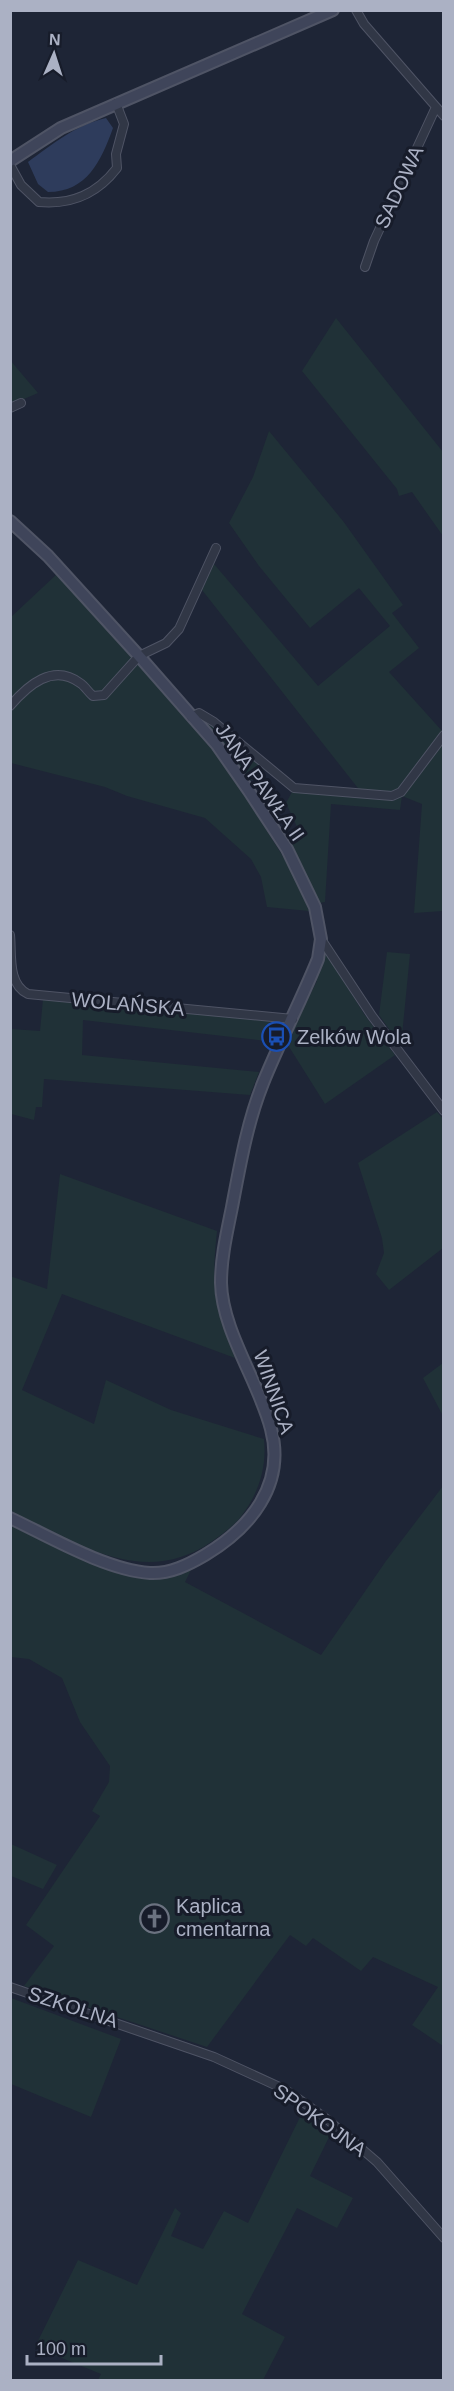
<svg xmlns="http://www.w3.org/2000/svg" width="454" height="2391" font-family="Arial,sans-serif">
<rect width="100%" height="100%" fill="#1e2536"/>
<path fill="#203137" d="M336 318 443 452V536L412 492 399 496 397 489 302 371Z
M10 360 38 393 10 405Z
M269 431 343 521 403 605 392 613 419 648 389 672 443 732 406 785 393 793 361 792 202 590 214 564 318 686 390 626 359 588 310 628 259 566 229 523 253 477Z
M57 574 220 756 294 874 309 911 267 907 261 877 251 859 205 818 127 796 105 787 11 763V617Z
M199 715 209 722 266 768 249 782 234 758 196 717Z
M443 739V911L414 913 422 804 402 796 400 810 331 804 325 902 319 903 286 838 299 831 286 803 293 790 394 798Z
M387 952 410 954 401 1046 379 1015Z
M324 953 327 954 364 1014 395 1055 325 1104 286 1042 317 981 314 980Z
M43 999 268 1021 277 1026 275 1029 271 1027 266 1041 83 1020 82 1055 259 1072 250 1095 44 1079 42 1107H36L34 1120 11 1114V1029L40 1031Z
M437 1112 444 1120 443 1248 389 1290 376 1274 384 1253 382 1238 358 1163Z
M60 1174 217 1231C211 1286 215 1307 235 1358L62 1294 22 1390 94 1424 106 1380 171 1410 264 1439C267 1469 258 1495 239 1519 231 1528 221 1535 211 1542 143 1589 76 1542 11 1513L10 1276 47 1289Z
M443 1363V1416L423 1378Z
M443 1486V2046L412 2025 438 1987 373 1957 361 1971 313 1938 306 1946 290 1935 207 2047 24 1986 54 1946 26 1925 100 1816 92 1811 109 1782 110 1766 80 1722 62 1678 29 1659 11 1657 10 1523C44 1540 117 1583 154 1578 167 1577 179 1572 191 1570L185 1582 321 1655 386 1561Z
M11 1844 57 1865 43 1889 11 1876Z
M11 1998 121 2039 91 2117 11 2084Z
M303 2111 331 2133 310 2176 353 2198 337 2228 297 2208 242 2314 285 2337 263 2380H98L101 2374 35 2347 78 2260 137 2285 175 2208 181 2213 171 2236 203 2249 224 2211 248 2223Z"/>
<path fill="#2e3c5c" d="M106 118 113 128C101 161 87 192 48 192L38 184 28 162C53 144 75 125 106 118Z"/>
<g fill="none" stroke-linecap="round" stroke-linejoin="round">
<defs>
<path id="street" d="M356 10 364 24 444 116
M10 165 21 185 39 202C72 205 97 194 117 168L116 154 124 124 116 103
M365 267 374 241 436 107
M10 408 21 403
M10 706C28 685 53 663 80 683 85 686 88 692 93 696L104 695 139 656 166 643 179 629 216 548
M191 717 199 713 214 722 294 788 392 796 401 792 444 735
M10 935C12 954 7 984 28 994L293 1019
M321 939 372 1016 444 1111
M10 1987 214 2057 286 2090 328 2120 377 2162 444 2238"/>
<path id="secondary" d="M10 161 61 128 333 10
M10 521 48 556 139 656 217 745 249 791 287 849 315 907 321 939 318 959C301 1001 280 1041 263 1083 247 1123 240 1165 232 1207 227 1232 221 1257 221 1283 222 1331 259 1382 271 1429 286 1485 250 1528 205 1555 188 1565 170 1574 150 1573 106 1570 50 1537 10 1518"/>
</defs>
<use href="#street" stroke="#4f5465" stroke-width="10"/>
<use href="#secondary" stroke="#4f5465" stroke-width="14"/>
<use href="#street" stroke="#313746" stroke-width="8"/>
<use href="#secondary" stroke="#3f455a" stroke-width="10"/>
</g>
<defs>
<symbol id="bus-ring" viewBox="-11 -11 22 22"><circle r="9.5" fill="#171c2a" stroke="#1a4fb4" stroke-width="1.5"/><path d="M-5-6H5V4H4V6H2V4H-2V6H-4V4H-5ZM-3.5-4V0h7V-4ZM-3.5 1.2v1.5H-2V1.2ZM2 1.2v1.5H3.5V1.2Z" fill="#1a4fb4"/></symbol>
<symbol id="church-ring" viewBox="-11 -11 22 22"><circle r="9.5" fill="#171c2a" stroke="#6b7280" stroke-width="1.5"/><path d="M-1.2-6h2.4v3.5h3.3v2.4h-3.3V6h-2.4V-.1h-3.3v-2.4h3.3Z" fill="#6b7280"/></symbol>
</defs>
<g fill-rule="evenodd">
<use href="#bus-ring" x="260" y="1020" width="33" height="33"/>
<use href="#church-ring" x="138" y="1902" width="33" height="33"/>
</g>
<g text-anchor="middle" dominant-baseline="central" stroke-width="6" stroke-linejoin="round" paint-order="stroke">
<g font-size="20" fill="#abb1c4" stroke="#171c2a">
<text transform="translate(399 187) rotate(-65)">SADOWA</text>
<text transform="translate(260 782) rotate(55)">JANA PAWŁA II</text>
<text transform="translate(128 1004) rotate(5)">WOLAŃSKA</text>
<text transform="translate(274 1392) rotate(71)">WINNICA</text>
<text transform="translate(73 2007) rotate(18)">SZKOLNA</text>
<text transform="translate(320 2120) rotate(36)">SPOKOJNA</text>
</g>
<g font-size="20" fill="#abb1c4" stroke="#171c2a" text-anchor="start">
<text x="297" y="1037">Zelków Wola</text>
<text x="176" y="1906">Kaplica<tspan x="176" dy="23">cmentarna</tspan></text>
</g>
</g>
<rect width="454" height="2391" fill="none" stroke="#abb1c4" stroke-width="24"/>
<g transform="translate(54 54) rotate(3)" stroke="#171c2a" stroke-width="4.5" paint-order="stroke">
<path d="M0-4.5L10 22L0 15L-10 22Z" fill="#abb1c4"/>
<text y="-9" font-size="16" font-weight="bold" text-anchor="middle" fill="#abb1c4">N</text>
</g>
<path d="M27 2355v9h134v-9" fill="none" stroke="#abb1c4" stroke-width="3"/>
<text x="36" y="2355" font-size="18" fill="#abb1c4" stroke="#171c2a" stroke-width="4.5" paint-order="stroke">100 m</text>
</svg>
